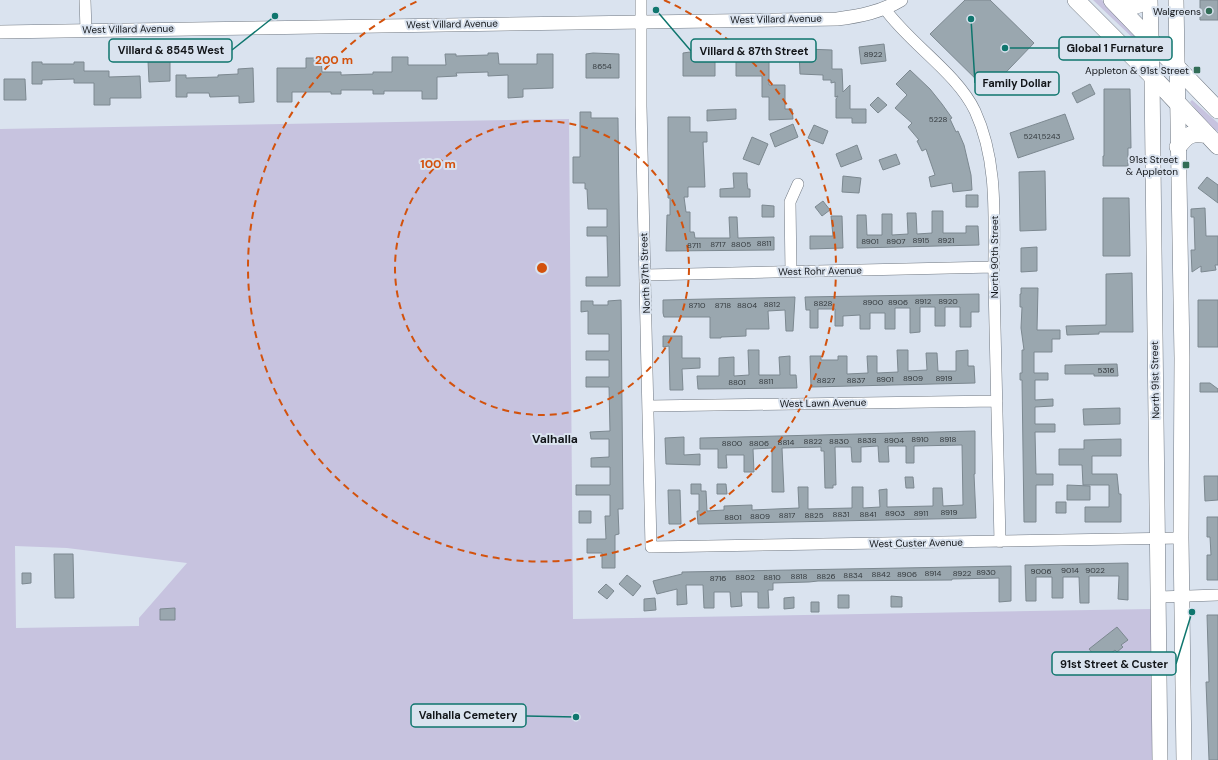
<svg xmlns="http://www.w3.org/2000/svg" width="1218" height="760" font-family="'DM Sans',sans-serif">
<rect width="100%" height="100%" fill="#dae3ef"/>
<path fill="#c7c3df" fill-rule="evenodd" d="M1093 0H1102L1138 37 1135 40Z
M1192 100 1218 123V132C1207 124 1198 112 1190 102Z
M569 119 573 619 1152 609 1153 760H0V129ZM15 546 67 548 187 563 139 618V626L16 628Z"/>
<path fill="#9aa7af" stroke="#7c8890" d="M965 0H990L1034 43 988 91 930 34Z
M1200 0H1218V20H1200Z
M884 44 886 61 861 64 859 47Z
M806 49 832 50V69H842L843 92 850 85V109H866V123H852V118H836V99L838 96 835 97V82L831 83V80H823V75L800 74 799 50Z
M760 50V52L769 51V85H785V109H792L793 119 769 120V97H762V76H736V52Z
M690 52 715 53V76H683V53Z
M488 53H498L499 64H537V54H553V88L523 89V97L508 98V75L488 76V72L456 73 457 76 437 77V99H422V91H384V94H373V90H341V94H331V92H292V102H277V68H306V58H321L322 72H341V75L373 74V72H392V57H408V65H446L445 54H456V56L488 55Z
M593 53 619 54V78H586V54Z
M170 60V81L149 82 148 61Z
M32 62H42V64H74V62H84V71H109V77L140 76 141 98H110V105H94V83H74V79L42 80V84H32Z
M253 68 254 102 239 103V96L210 97 209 93H187V97H176V75H186V78L218 77V75L238 74V69Z
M910 70 930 89 942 104 952 118 950 119 956 132 958 131 964 145 971 175 972 190 953 192 952 183 931 187 929 177 935 175 926 149 922 151 917 141 919 140 908 127 912 123 895 108 907 95 896 84Z
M4 79H25L26 100H4Z
M1090 84 1095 94 1077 103 1072 93Z
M1104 89H1130L1131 148H1128V166H1103V156H1104Z
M878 97 887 105 878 113 870 105Z
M736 109V119L707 121V110Z
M580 112H591V118H618L620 286H586V277H608L607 236H587V227H607V209H588L587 189H585V183H573V157H580Z
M1065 114 1074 139 1018 158 1010 133Z
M668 117H690V132H707V142H703L705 187H688V197H684L686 212H690V232H694L695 238H730L729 217H737L738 238 774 237V250L666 251 667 215H670V198H668Z
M793 124 798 137 775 147 770 134Z
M814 125 828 131 823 144 808 138Z
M752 137 768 144 759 165 743 159Z
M857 145 862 159 841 167 836 154Z
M896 154 900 164 883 170 879 160Z
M1045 171 1046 230 1020 231 1019 172Z
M733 173H747V182L748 189H750V197H720V189L734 188Z
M843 176 861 178 859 193 842 192Z
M1207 177 1218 185V203L1198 188Z
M966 195H978V207H966Z
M1103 198H1129L1130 256H1103Z
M823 201 830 210 822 216 815 207Z
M762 205 774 206V217H762Z
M1205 208 1206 236H1218V265H1215L1216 270 1201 272V266L1192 272 1191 250H1195L1194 217H1191V209Z
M932 211H943V233H966V226H978L979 245 857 248V215H866L867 235H882V214H892V235L908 234 907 213H916L917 234 932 233Z
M831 216H842L843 248 810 249V236H833Z
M1037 247V271L1021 272V248Z
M1132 273 1133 332H1099V334L1067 335 1066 326 1106 325V274Z
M1021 288H1038L1037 330H1060V339H1052V352H1034V373H1048V380H1035V400L1053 399V406L1035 407V424H1055V432H1035L1036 474H1053V485H1036V522H1024L1022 380H1020V373H1022V350H1024L1021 328 1022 307H1020V294H1021Z
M979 294V312H971V327H960V307H945V326H935V307H920V332L910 333V308H895V329H885V313H870V329H860V315L843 316V326H835V309H818V328H810V310H806L805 297Z
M795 297 793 331H786L785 310 768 311 769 329H746V336L721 337V338H710V317H664L663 313V300Z
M621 300 623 509H618L619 534 615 535V568H602V553H587V539H606L605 516H610V495H576V485H610V467H591V458L609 457V439H591L590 432 610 431 609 387H586V377H609V360H586V351H609V334H588V311L581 312V301H593V305H608V301Z
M1198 300H1218V347H1198Z
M663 336H682V358H700V368L682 369 683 390H670L669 346 663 347Z
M748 350H759V375H780L779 357 790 356V375H796L797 388 698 389 697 376H719V358L734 357V376L749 375Z
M897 350H908V371L927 370 926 353H937L938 371H956V351L968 350V366H974L975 383 811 387 810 356H821V360H838V356H847V374L868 373 867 356H877V373L898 372Z
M1117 364 1118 376H1094V374H1065V365Z
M1200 383H1210L1218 389V392H1200Z
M1120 408V424L1084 425 1083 409Z
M975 431V474H974L976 518 698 524 697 511H699V494H691V484H701V491H706L707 511 724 510V506L752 505V510L799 508 798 487H808V509L852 508V487H863V508L880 507 879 490 887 489V507L933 506V488H942L943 506 963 505 962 445 914 446V463H906V446H888L889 462H879L878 446 861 447V462H852L851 447H835L836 485H833V488H825L824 451H821V447L782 448 784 492H772V448L753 449 754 472H744V455H726L727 468H718V449H700V438Z
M684 437V455L700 454V465L666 464 665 438Z
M1121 439V456H1092V474H1117L1119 494H1121V522H1085V507H1109V485H1083L1082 465H1059V449H1084V440Z
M1204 476H1218V500L1205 501Z
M905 477H913L914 488H906Z
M717 484H726L727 494H717Z
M1067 485 1090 486V500H1067Z
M668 490H680L681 524H669Z
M1056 502H1066V513H1056Z
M579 511H591V523H579Z
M1207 517H1218V580H1207V555H1211L1210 537H1207Z
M54 554H73L74 598H55Z
M1128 563V600L1118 599 1119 576H1089V603H1080L1079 577H1063V598H1052V577H1036V601H1026L1025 565Z
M1011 566V601L999 602V578L952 579V580L818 581 809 582 773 583V590H768L769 608H758V592H741L742 606 731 607 730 592H714V608H704L703 585H686L687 604 677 605V589L657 594 653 581 682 574V572Z
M22 573H31V583L22 584Z
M627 575 641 586 633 596 619 584Z
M606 584 614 591 607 599 598 592Z
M838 595H849V608H838Z
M891 596 902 597V607H891Z
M794 597V608L784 609V598Z
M655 598 656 610 644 611V599Z
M811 602H819V612H811Z
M175 608V620H160V609Z
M1207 615H1218V760H1209L1206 682H1209Z
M1117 627 1128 640 1121 645 1123 647 1117 652 1115 650 1100 662 1089 649Z"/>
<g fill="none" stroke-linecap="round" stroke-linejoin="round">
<defs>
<path id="minor" d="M85 0 86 30
M641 0V106L651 547 1181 538
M885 9C910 44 957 73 975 111 1000 165 993 226 994 284 996 370 998 456 1000 542
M791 272 790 202 798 184
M645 275 994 267
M649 406 997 401
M1159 597 1218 595"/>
<path id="tertiary" d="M0 32 837 19C860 16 881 12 901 0"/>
<path id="secondary" d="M1150 0 1152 76 1160 760
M1176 0 1182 358 1181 538 1184 760"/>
<path id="primary" d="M1076 0 1152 76 1218 146
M1112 0 1218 110
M1114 0C1124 6 1136 9 1145 0
M1178 147C1187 134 1192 132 1208 135"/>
</defs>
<use href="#minor" stroke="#707882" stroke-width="12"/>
<use href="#tertiary" stroke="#707882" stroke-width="14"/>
<use href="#secondary" stroke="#707882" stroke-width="16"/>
<use href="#primary" stroke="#707882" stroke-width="18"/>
<use href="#minor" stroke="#fff" stroke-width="11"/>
<use href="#tertiary" stroke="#fff" stroke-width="13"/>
<use href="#secondary" stroke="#fff" stroke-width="15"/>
<use href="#primary" stroke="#fff" stroke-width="17"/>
</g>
<g fill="none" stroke="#d3520d" stroke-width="2" stroke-dasharray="7 5">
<circle cx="542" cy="268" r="147"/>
<path d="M664 0A294 294 0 1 1 420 0"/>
</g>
<g fill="#326d57" stroke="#dae3ef" stroke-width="1.5">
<circle cx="1209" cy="11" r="4"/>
<rect x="1193" y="66" width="8" height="8" rx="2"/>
<rect x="1182" y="161" width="8" height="8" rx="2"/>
</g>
<g text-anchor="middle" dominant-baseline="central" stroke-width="4" stroke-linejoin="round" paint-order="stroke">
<g font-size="8" fill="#343a3e">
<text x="873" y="54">8922</text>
<text x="602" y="66">8654</text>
<text x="938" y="119">5228</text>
<text x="1042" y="136">5241,5243</text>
<text x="921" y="240">8915</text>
<text x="946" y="240">8921</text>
<text x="870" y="241">8901</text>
<text x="896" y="241">8907</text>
<text x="764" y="243">8811</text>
<text x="718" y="244">8717</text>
<text x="741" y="244">8805</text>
<text x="694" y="245">8711</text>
<text x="923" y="301">8912</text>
<text x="948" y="301">8920</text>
<text x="873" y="302">8900</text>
<text x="898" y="302">8906</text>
<text x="823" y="303">8828</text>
<text x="772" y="304">8812</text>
<text x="697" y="305">8710</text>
<text x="723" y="305">8718</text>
<text x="747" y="305">8804</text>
<text x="1106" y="370">5316</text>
<text x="913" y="378">8909</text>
<text x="944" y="378">8919</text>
<text x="885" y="379">8901</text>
<text x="826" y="380">8827</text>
<text x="856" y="380">8837</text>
<text x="766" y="381">8811</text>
<text x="737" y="382">8801</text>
<text x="920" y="439">8910</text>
<text x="948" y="439">8918</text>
<text x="867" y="440">8838</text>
<text x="894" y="440">8904</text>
<text x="813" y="441">8822</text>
<text x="839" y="441">8830</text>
<text x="786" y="442">8814</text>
<text x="732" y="443">8800</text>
<text x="759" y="443">8806</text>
<text x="949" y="512">8919</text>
<text x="895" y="513">8903</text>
<text x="921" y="513">8911</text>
<text x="841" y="514">8831</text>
<text x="868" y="514">8841</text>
<text x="787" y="515">8817</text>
<text x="814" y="515">8825</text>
<text x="760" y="516">8809</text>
<text x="733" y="517">8801</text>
<text x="1070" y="570">9014</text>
<text x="1095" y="570">9022</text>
<text x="1041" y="571">9006</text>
<text x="986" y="572">8930</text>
<text x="933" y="573">8914</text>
<text x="962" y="573">8922</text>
<text x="881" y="574">8842</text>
<text x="907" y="574">8906</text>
<text x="853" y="575">8834</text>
<text x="799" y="576">8818</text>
<text x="826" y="576">8826</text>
<text x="745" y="577">8802</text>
<text x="772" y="577">8810</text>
<text x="718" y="578">8716</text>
</g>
<g font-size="10" fill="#121519" stroke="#dae3ef" text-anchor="end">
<text x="1201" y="11">Walgreens</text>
<text x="1189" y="70">Appleton &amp; 91st Street</text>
<text x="1178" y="159">91st Street<tspan x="1178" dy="12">&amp; Appleton</tspan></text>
</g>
<g font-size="10" fill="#121519" stroke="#dae3ef">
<text transform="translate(776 19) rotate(-1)">West Villard Avenue</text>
<text transform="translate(452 24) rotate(-1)">West Villard Avenue</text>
<text transform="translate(128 29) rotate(-1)">West Villard Avenue</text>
<text transform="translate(994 257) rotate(-90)">North 90th Street</text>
<text transform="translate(820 271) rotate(-1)">West Rohr Avenue</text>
<text transform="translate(645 273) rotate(-92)">North 87th Street</text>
<text transform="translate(1155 380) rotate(-91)">North 91st Street</text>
<text transform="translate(823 403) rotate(-1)">West Lawn Avenue</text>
<text transform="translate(916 543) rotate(-1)">West Custer Avenue</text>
</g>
<g font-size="12" font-weight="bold" fill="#121519" stroke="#dae3ef">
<text x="555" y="439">Valhalla</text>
</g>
</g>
<circle cx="542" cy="268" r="6" fill="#d3520d" stroke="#dae3ef" stroke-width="2"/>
<g font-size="12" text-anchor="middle" font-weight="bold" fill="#d3520d" stroke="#dae3ef" stroke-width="4" stroke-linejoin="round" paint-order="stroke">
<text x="334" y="64">200 m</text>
<text x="438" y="168">100 m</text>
</g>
<path fill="none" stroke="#0f766e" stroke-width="1.5" d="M1005 48L1059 48M275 16L232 50M656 10L691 51M971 19L975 83M1192 612L1176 664M576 717L526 716"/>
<g fill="#0f766e" stroke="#dae3ef" stroke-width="1.5">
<circle cx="1005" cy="48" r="4"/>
<circle cx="275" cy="16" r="4"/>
<circle cx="656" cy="10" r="4"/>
<circle cx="971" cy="19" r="4"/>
<circle cx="1192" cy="612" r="4"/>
<circle cx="576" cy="717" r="4"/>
</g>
<g fill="#dae3ef" stroke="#0f766e" stroke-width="1.5">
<rect x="1059" y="37" width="113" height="23" rx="4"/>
<rect x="109" y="39" width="123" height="23" rx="4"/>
<rect x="691" y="39" width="125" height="23" rx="4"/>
<rect x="975" y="72" width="84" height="23" rx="4"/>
<rect x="1052" y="652" width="124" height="23" rx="4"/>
<rect x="411" y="704" width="115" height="23" rx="4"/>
</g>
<g font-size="11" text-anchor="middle" font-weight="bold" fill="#121519">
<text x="1115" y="52">Global 1 Furnature</text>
<text x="171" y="54">Villard &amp; 8545 West</text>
<text x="754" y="55">Villard &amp; 87th Street</text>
<text x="1017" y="87">Family Dollar</text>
<text x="1114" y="668">91st Street &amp; Custer</text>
<text x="468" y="719">Valhalla Cemetery</text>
</g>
</svg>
